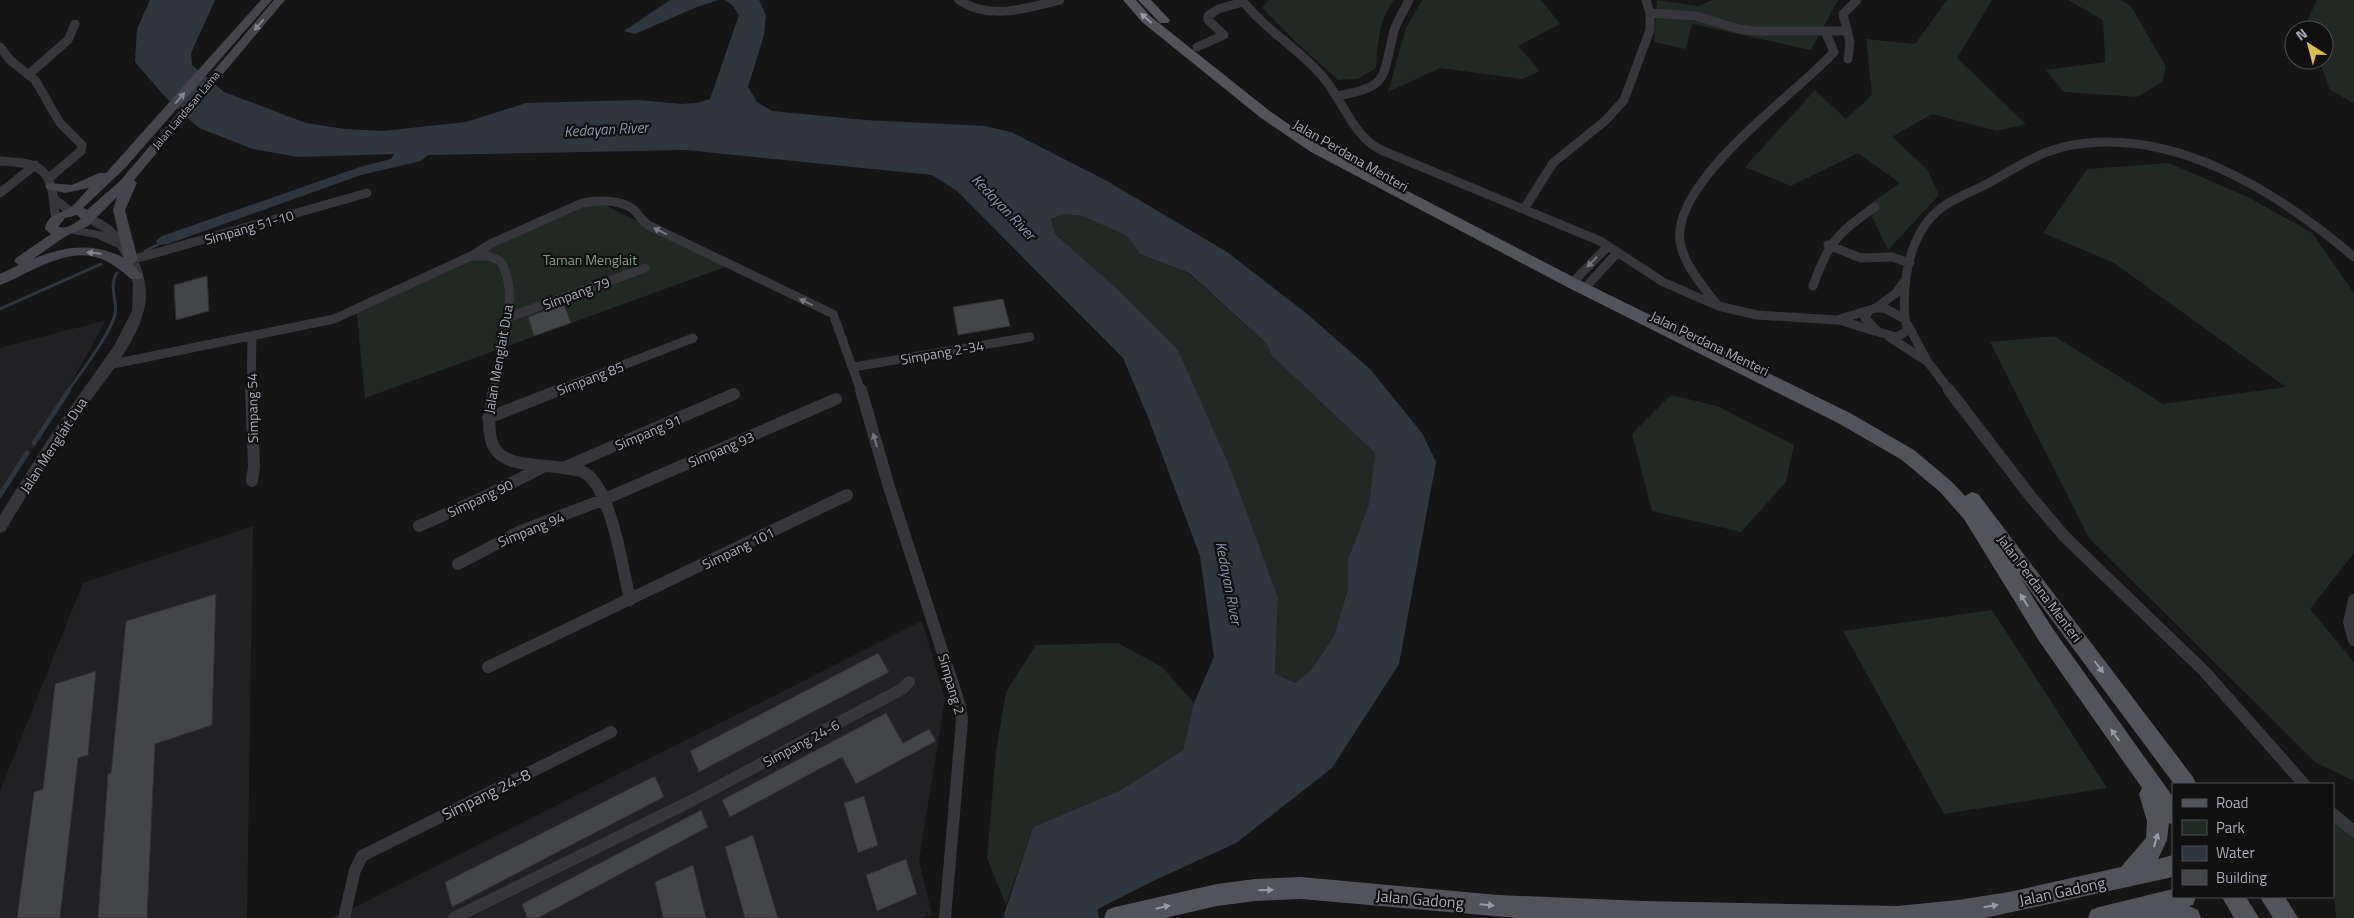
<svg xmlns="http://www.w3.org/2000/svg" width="2354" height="918" font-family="'Titillium Web',sans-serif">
<rect width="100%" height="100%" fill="#151516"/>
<path fill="#212123" d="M106 320 40 439 0 500V348Z
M253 526 247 918H0V791L83 583Z
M922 621 945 699 919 861 932 915 921 918H327L341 914Z"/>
<path fill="#222823" d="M1269 0H1394C1378 20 1378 44 1376 68L1358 79 1338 80 1297 43 1262 8Z
M1422 0H1541L1560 24 1518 46 1540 71 1522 79 1440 68 1388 92 1406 28Z
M1657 0 1698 6 1712 0H1838L1811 50 1692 24 1686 49 1654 42Z
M1947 0H1992L1957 58 2026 124 1997 131 1932 114 1892 137 1927 169 1939 195 1888 250 1867 206 1900 183 1858 153 1791 186 1745 167 1815 90 1846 119 1872 95 1866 39 1915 44Z
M2068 0H2120L2131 6 2166 67 2162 82 2137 97 2064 92 2046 70 2105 62 2103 20Z
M2317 0H2354V103L2330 90 2319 60H2324V30H2308L2306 23Z
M2169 163 2250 198 2312 233 2354 293V553L2310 609 2354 662V781L2315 762 2089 538 1990 342 2054 336 2163 404 2286 387 2114 263 2043 233 2087 169Z
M593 199 728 266 365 398 356 305Z
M1064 214 1082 216 1127 235 1140 254 1188 273 1266 343 1273 357 1375 453 1369 504 1348 559V589L1334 636 1311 670 1295 683 1275 675 1278 598 1178 350 1114 286 1055 234 1051 219Z
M1671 395 1717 406 1794 445 1786 482 1741 532 1652 511 1632 434Z
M1992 610 2107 788 1944 814 1843 631Z
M1118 643 1162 667 1194 703 1183 750 1121 790 1033 827 1006 905 987 858 996 751 1006 692 1036 645Z
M2333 822 2354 830V918H2336L2333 882Z"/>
<path fill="#30363e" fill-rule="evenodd" d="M150 0H215L191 53 192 65 224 92 306 123 345 129 383 131 466 122 526 103 639 100 681 104 697 103 710 99 739 15 732 5 725 0H759L766 15 764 35 748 87 757 102 772 111 865 120 985 126 1011 132 1107 181 1227 252 1306 313 1370 369 1422 433 1436 462 1399 664 1332 768 1236 843 1151 882 1098 909 1099 918H1003L1033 827 1121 790 1183 750 1194 703 1214 657 1200 556 1148 417 1123 358 957 191 932 175 686 150 428 155 421 161 361 175 168 244 158 245 156 241 162 236 363 166 391 159 394 154 298 157 253 149 199 128 167 99 135 62 137 29ZM1064 214 1082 216 1126 235 1140 254 1189 273 1266 343 1272 356 1375 453 1369 504 1348 559V589L1334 636 1311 670 1295 683 1275 674 1278 598 1231 470 1178 350 1114 286 1055 234 1051 219Z
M670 0H719L697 7 635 34 624 31Z"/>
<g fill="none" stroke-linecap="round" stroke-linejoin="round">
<path stroke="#30363e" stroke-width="3" d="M145 251 161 243
M0 309 101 264
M68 391C81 372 109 336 115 315 118 301 108 286 117 273"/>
<path stroke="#30363e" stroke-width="4.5" d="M34 443 69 390
M0 495 27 453"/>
</g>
<path fill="#444549" stroke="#302f32" d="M207 276 209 311 176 320 174 285Z
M1003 299 1010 326 958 335 953 307Z
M564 304 571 323 534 336 528 317Z
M216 594 212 725 155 744 147 918H98L108 774 111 773 126 621Z
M878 653 889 672 699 772 690 751Z
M96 671 88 755 78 758 60 918H17L34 792 43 789 55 684Z
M886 713 903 743 929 729 936 741 856 784 842 757 730 817 722 800Z
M655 776 664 797 452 907 445 882Z
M864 796 878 845 858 853 844 803Z
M701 810 708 827 538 918H527L522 904Z
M753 835 778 918H745L725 847Z
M906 859 917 894 877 911 866 875Z
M693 865 706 918H663L655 882Z"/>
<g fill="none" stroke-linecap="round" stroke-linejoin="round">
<path stroke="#36363b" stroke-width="9" d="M959 0C990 21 1026 8 1060 0
M1242 0C1267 32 1303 51 1327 82 1345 106 1354 136 1381 150L1600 241 1663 282 1718 306 1757 315 1837 320 1876 308H1884L1905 319 1908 330 1897 337 1878 332 1865 318 1868 312
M1650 13 1696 16 1739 29 1755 31H1847
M0 47 10 60 35 80 60 123 82 145 81 151 49 178
M1197 47 1224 35 1208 20V16L1218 9 1243 2
M1848 59 1850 42 1843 14 1857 0
M29 74 68 40 75 24
M1337 96C1388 86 1382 81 1393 35 1395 23 1404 11 1409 0
M0 161C28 163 48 162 53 195 54 203 54 211 56 219
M0 193 35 165
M53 198 71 212
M1524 209 1553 163 1606 120 1624 100 1650 30V13L1646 0
M1828 245 1861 258 1892 257 1910 263
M471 256 490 244 582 203C597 200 621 199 634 210 639 215 642 221 648 225L833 314 861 391
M131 260 367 193
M1572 283 1608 246
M1813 286C1828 243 1838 232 1875 207
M1584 289 1617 253
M1718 306C1704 287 1683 265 1680 241 1672 180 1795 95 1834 52L1825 31
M1876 308 1896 293 1904 282
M507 318 645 268
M1905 319C1902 281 1909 233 1941 208 1953 199 1968 193 1981 187 2008 173 2034 154 2063 147 2169 123 2277 191 2354 257
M1839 320 1874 331
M1908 325 1927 361 1950 391
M1889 337 1925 360
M108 365 334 319 471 256H489L500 261C521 289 501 360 494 391
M854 367 1030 337
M251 391 252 336
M556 391 693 338"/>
<path stroke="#36363b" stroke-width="12" d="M251 390 254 467 252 481
M494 390C474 479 521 458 581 471 611 482 623 571 630 600
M861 390 889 487 960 706 962 720 945 918
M1949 390 2031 497 2065 537 2205 672 2304 784
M488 418 559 390
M563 468 734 394
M419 526 480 499 541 468
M458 564 521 531 605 499 836 399
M2354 600 2349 622 2354 640
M488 667 847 495
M2333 814 2354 831
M344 918 355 870 362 856 611 732
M454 918 691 801 902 689 909 682"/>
<path fill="#36363b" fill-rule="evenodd" d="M88 214C125 224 154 273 144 310 135 348 92 396 70 429 47 462 26 497 5 531L0 533V515L50 436 114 346 132 311 133 284 129 269 118 248 96 238 68 233 66 230 72 226 104 232 84 221V215Z"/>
<path fill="#45454b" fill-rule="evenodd" d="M261 0H272L126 167 83 208 87 210 120 181 274 0H285L134 180 137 183 125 210 138 260 132 264 143 276 141 279H131C96 247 74 251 32 270 21 275 11 281 0 285V274L19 265 14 261 16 258 51 234 45 229C48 214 57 215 68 209 76 204 83 194 89 188L65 193 47 189 45 186 47 183 72 185 99 173H106ZM117 197 113 210 124 258C94 242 64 246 33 259L66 236 88 226ZM77 215 81 219C74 224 67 229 58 227L65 218Z"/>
<path fill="#53535a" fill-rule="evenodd" d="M1123 0H1136L1150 16 1271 112 1321 146 1577 279 1850 413 1914 450 1952 482 1965 496 1972 492 1978 494 2193 777 2196 784H2174L2020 577 2053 629 2173 797V825L2169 823 2167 840 2158 859 2173 855V877L1985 918H1517L1301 899 1255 901 1217 906 1165 918H1104L1107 910 1115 907 1217 884 1255 879 1301 877 1498 895 1643 901 1897 906 1958 900 2009 892 2121 867 2146 838 2147 821 2139 794 2142 788 2039 641 1964 519 1940 492 1902 460 1838 423 1567 287 1311 152 1261 118 1142 22Z
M1138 0H1151L1170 20 1168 23H1160Z
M2173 889V897H2196L2193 905 2189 906 2198 910 2201 918H2088L2091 910 2099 907Z
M2222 897H2246L2259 918H2234Z
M2260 897H2285L2298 918H2273Z"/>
</g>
<defs><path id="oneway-solid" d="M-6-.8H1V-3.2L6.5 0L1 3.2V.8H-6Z" transform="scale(1.25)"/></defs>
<g fill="#9799a3">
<use href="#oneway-solid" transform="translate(1146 18) rotate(-139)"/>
<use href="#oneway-solid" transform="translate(2024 600) rotate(-122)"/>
<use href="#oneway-solid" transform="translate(2099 667) rotate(53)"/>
<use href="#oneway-solid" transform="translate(2115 735) rotate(-125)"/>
<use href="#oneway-solid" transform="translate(2156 840) rotate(-74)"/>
<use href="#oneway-solid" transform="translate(1266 890) rotate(-2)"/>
<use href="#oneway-solid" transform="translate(1487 905) rotate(5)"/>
<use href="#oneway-solid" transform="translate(1991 906) rotate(-9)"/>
<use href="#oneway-solid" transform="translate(1163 907) rotate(-13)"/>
</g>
<g fill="#858790">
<use href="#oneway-solid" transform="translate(259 25) rotate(131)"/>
<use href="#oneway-solid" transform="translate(180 98) rotate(-49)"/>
<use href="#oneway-solid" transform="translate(94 253) rotate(-174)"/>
</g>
<g fill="#75767e">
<use href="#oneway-solid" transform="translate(660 231) rotate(-154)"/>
<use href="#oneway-solid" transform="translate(1592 262) rotate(134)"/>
<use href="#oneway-solid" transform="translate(806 302) rotate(-154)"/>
<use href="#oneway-solid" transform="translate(875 440) rotate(-106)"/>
</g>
<g text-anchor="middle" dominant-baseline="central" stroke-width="4.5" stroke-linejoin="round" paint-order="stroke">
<g font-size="11" fill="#a8aab5" stroke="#101011">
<text transform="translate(186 110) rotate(-50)">Jalan Landasan Lama</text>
</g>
<g font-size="14" fill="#a8aab5" stroke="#101011">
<text transform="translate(1351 155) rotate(30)">Jalan Perdana Menteri</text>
<text transform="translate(249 227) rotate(-16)">Simpang 51-10</text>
<text transform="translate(576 293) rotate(-20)">Simpang 79</text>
<text transform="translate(1710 343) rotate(26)">Jalan Perdana Menteri</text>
<text transform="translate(942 352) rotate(-10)">Simpang 2-34</text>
<text transform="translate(498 359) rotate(-80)">Jalan Menglait Dua</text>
<text transform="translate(590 378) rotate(-21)">Simpang 85</text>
<text transform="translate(252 408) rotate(-91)">Simpang 54</text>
<text transform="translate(648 432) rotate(-23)">Simpang 91</text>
<text transform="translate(53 445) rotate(-57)">Jalan Menglait Dua</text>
<text transform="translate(721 449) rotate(-23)">Simpang 93</text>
<text transform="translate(480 498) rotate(-25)">Simpang 90</text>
<text transform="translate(531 529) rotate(-22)">Simpang 94</text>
<text transform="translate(738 548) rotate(-26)">Simpang 101</text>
<text transform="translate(2040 588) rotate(53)">Jalan Perdana Menteri</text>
<text transform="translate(952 684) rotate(74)">Simpang 2</text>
<text transform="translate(801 743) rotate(-28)">Simpang 24-6</text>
</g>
<g font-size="14" fill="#829e88" stroke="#101011">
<text x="590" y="259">Taman Menglait</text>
</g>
<g font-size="15" font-style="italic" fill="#8493ac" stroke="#101011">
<text transform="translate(606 129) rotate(-3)">Kedayan River</text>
<text transform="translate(1004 207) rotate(46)">Kedayan River</text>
<text transform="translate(1229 583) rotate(79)">Kedayan River</text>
</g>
<g font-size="16" fill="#a8aab5" stroke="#101011">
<text transform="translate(486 794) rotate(-26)">Simpang 24-8</text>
<text transform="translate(2062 891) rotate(-12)">Jalan Gadong</text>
<text transform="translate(1420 899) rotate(5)">Jalan Gadong</text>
</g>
</g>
<rect x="2172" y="783" width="162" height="115" fill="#101011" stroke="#4d4e53"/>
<rect x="2182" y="799" width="25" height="8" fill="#53535a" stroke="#4d4e53"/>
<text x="2216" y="808" font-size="15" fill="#a8aab5">Road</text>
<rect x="2182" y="820" width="25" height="15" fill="#222823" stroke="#4d4e53"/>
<text x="2216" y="833" font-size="15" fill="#a8aab5">Park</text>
<rect x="2182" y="846" width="25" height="15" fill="#30363e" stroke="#4d4e53"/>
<text x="2216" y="858" font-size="15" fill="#a8aab5">Water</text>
<rect x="2182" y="870" width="25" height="15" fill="#444549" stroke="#4d4e53"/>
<text x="2216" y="883" font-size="15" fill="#a8aab5">Building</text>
<g transform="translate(2309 45) rotate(324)"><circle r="24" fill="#101011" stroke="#4d4e53"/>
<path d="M0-4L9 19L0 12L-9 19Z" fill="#dbbf48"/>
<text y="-8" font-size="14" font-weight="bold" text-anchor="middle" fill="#a8aab5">N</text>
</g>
</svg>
